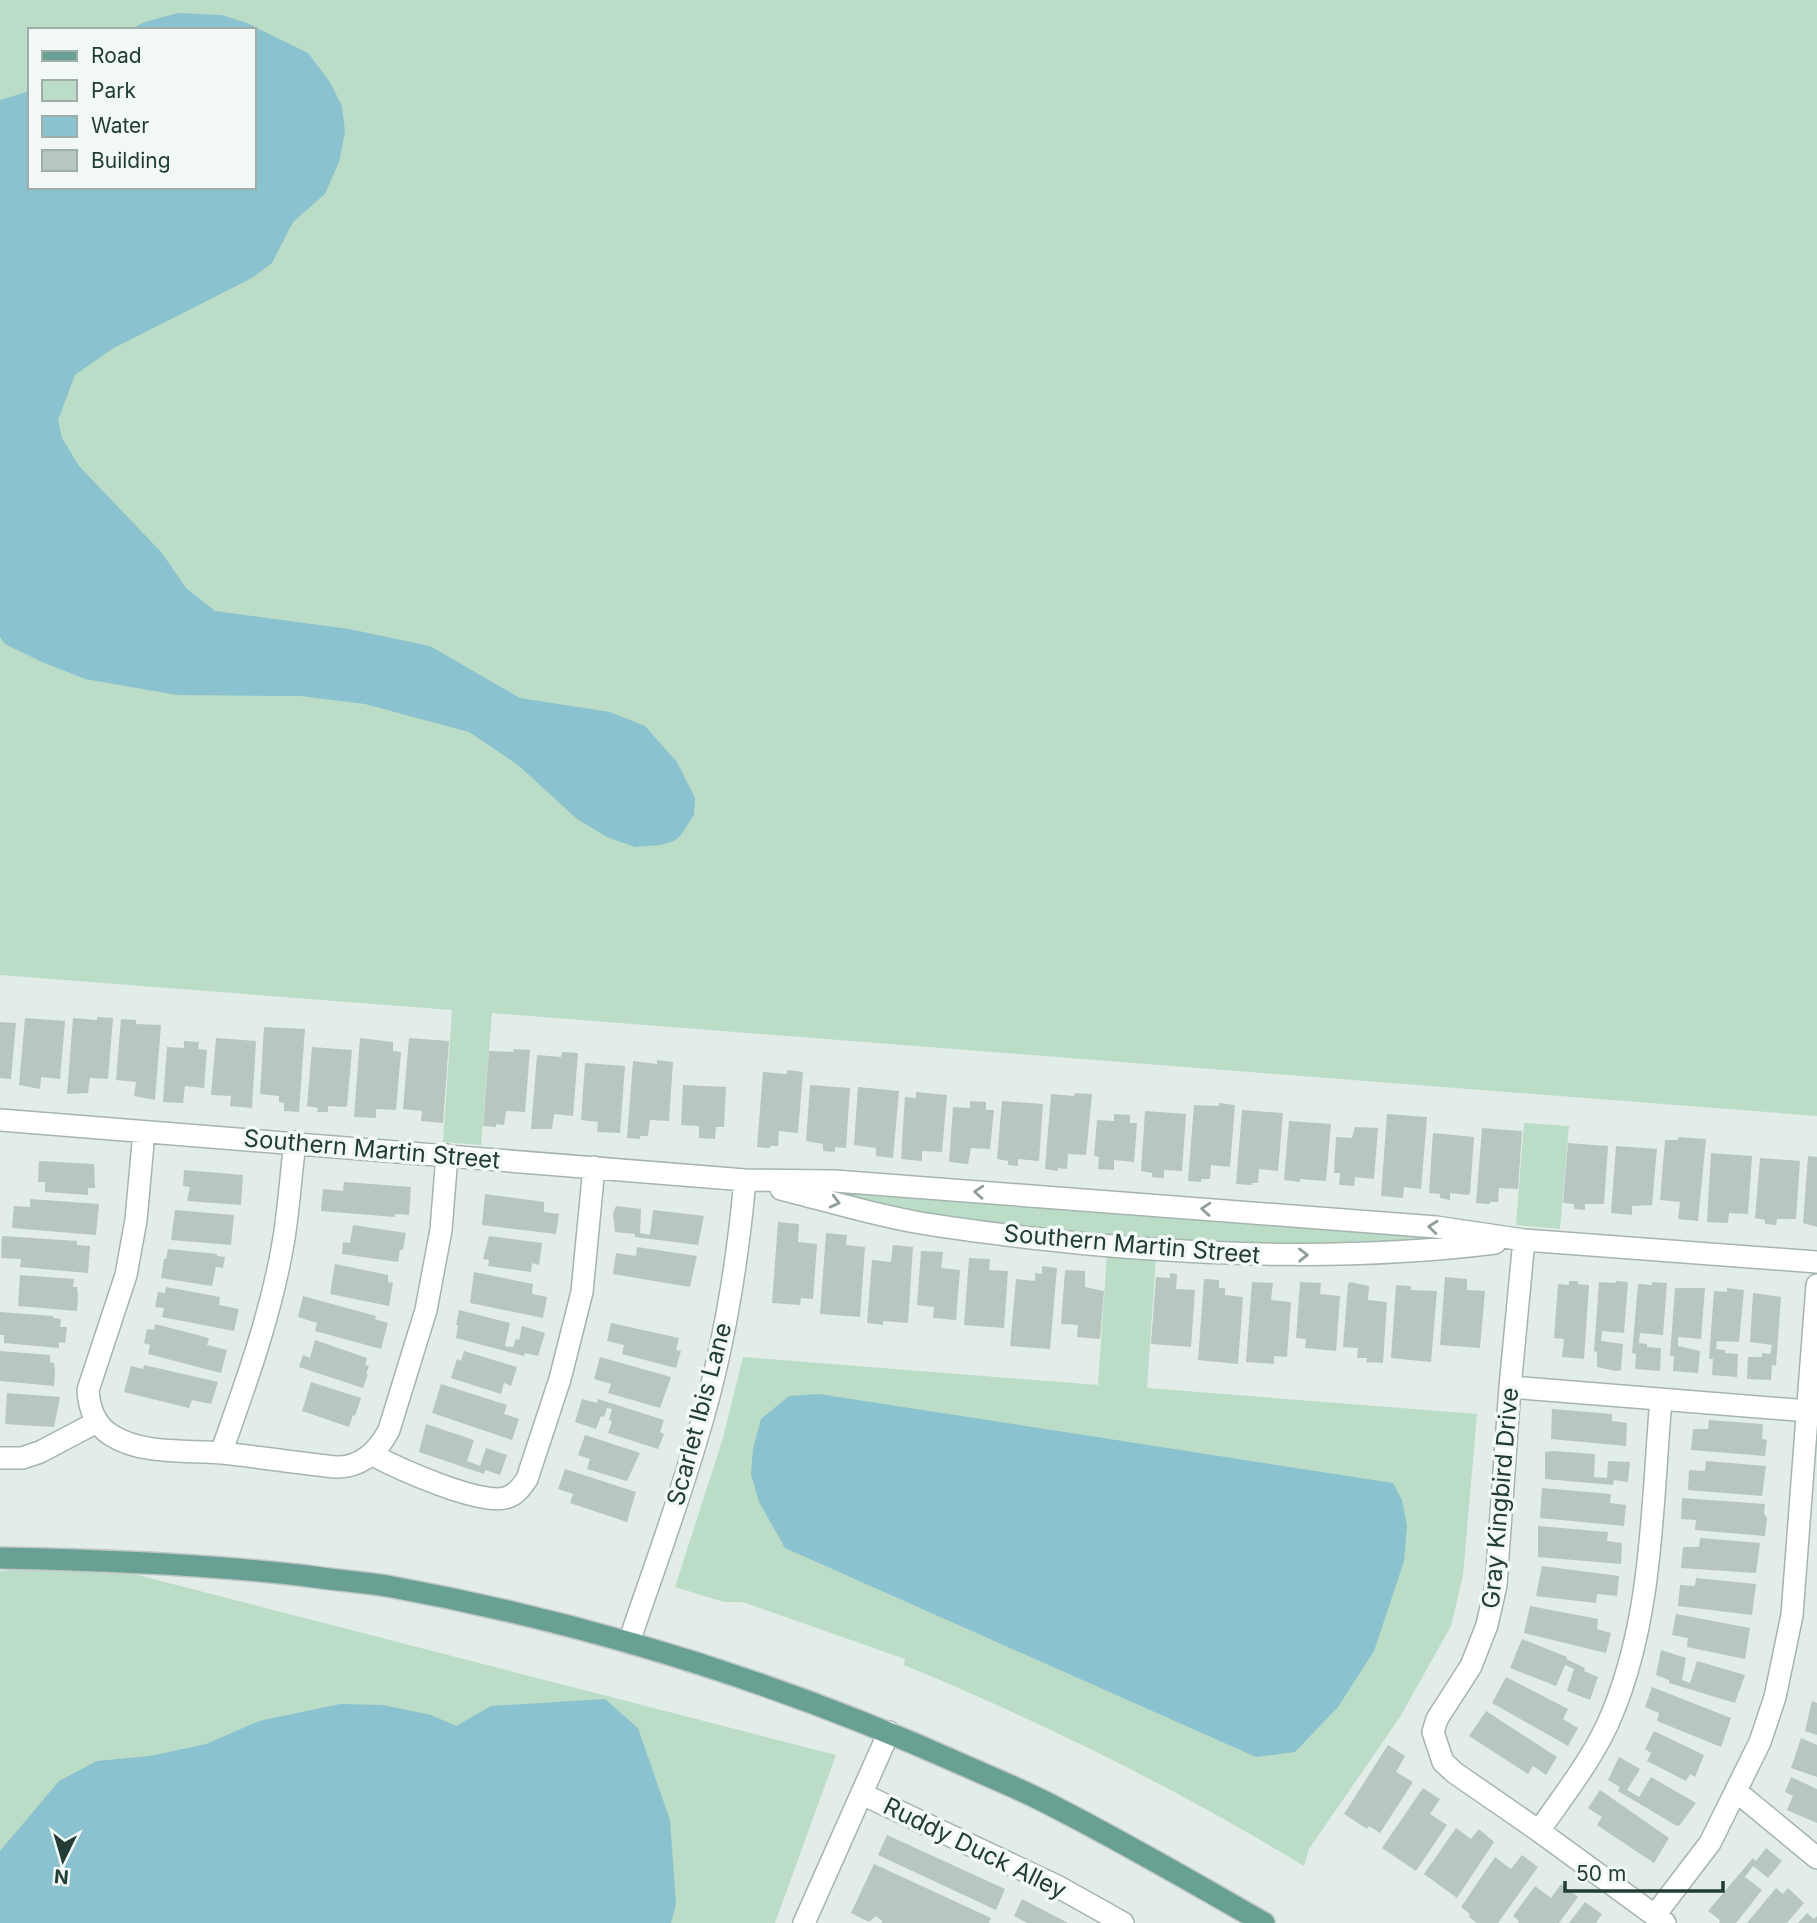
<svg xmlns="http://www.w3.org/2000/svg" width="1817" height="1923" font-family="Inter,sans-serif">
<rect width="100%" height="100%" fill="#e2ece8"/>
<path fill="#bbdcc6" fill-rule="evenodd" d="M0 0H1817V1116L492 1013 481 1145 443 1142 452 1010 0 975ZM30 30H254V187H30Z
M1524 1123 1569 1126 1560 1229 1516 1225Z
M830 1189 1439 1235 1441 1238 1348 1247 1143 1241 948 1218 830 1195Z
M1107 1254 1156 1257 1147 1388 1477 1414 1463 1575 1451 1626 1400 1717 1309 1849 1304 1866C1176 1788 1042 1722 904 1665L905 1659 743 1602H724L675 1587 723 1438 743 1357 1098 1385Z
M41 1569 130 1573 836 1755 775 1923H0V1571Z"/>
<path fill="#8bc2cf" d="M178 13 222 15 247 23 308 53 330 82 342 106 345 132 339 162 325 194 293 222 272 263 252 278 112 349 75 375 58 420 62 438 79 466 162 553 186 588 215 611 349 629 430 646 520 698 610 712 645 726 677 762 695 798 694 815 681 835 674 841 660 845 635 847 607 837 577 819 518 765 469 732 365 704 300 696 177 695 85 679 42 662 5 644 0 637V100L30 91V187H254V30H128L145 22Z
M819 1394 1393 1483 1402 1500 1407 1526 1404 1561 1374 1651 1338 1707 1295 1752 1256 1757 785 1548 759 1502 751 1474 753 1449 761 1419 789 1396Z
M605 1699 638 1728 670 1820 676 1904 671 1923H0V1851L59 1781 97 1761 150 1756 206 1744 259 1721 340 1704 383 1705 431 1715 456 1726 491 1706Z"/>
<path fill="#b7c6c1" d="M97 1017 113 1018 108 1079 90 1078 88 1093 67 1094 73 1018 97 1020Z
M25 1018 65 1021 60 1079 41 1077 40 1089 19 1085Z
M121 1019 136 1020V1024L161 1025 155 1100 134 1096 136 1082 116 1080Z
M0 1022 16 1023 11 1079 0 1078Z
M264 1027 305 1029 299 1112 284 1111V1103L279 1102V1096L260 1094Z
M216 1038 256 1041 252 1108 230 1106 231 1096 211 1095Z
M360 1038 393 1042V1051L401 1052 396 1110 376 1109V1118L354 1117Z
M409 1038 449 1041 443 1123 421 1121 422 1111 403 1109Z
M184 1041 199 1042 198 1049 207 1050 204 1088 185 1086 183 1103 163 1102 167 1047 184 1048Z
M312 1047 352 1050 347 1106 345 1107 328 1106V1112H317L318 1108 307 1106Z
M513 1049 530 1050 525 1112 506 1111 504 1125 496 1124V1127L483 1126 489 1051 514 1052Z
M562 1052 578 1053 573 1116 554 1114 552 1129H531L537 1055 561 1057Z
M657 1060 673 1062 669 1121 650 1120 648 1136H640V1139L627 1138 633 1061 657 1064Z
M585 1063 625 1066 620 1133 597 1132 598 1122 581 1120Z
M787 1070 803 1072 798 1133 779 1131 778 1146H770V1148L757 1147 763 1072 787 1074Z
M683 1085 726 1087 724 1127H716L715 1139 699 1138V1126L681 1125Z
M810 1085 850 1088 846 1148 835 1147V1152L823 1151V1144L806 1141Z
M858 1087 899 1091 893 1158 876 1156V1148L854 1145Z
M916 1092 947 1095 942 1152 922 1151V1161L901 1159 905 1097 916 1098Z
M1075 1093 1092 1094 1086 1155 1068 1154 1067 1169 1058 1168V1171L1045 1169 1051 1094 1074 1096Z
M970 1101 986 1102V1110H994L990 1149 971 1148 968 1164 949 1162 953 1107 970 1108Z
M1002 1101 1043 1104 1039 1161 1018 1159V1166L1008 1165V1161L997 1159Z
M1219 1103 1235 1105 1230 1167 1211 1165 1210 1179H1201V1182L1188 1181 1194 1105 1219 1106Z
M1242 1110 1283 1113 1278 1171 1259 1169 1258 1183H1252V1185L1236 1184Z
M1145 1111 1186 1114 1182 1171 1164 1170V1178L1152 1177V1173L1141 1171Z
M1114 1114 1130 1115V1123H1137L1134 1162 1114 1160V1170L1098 1169 1099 1157 1094 1156 1097 1120 1114 1121Z
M1387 1114 1427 1117 1421 1189 1404 1187 1403 1198 1381 1196Z
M1289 1121 1331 1124 1326 1181 1300 1179V1182L1284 1180Z
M1355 1127 1378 1128 1374 1179 1355 1177 1354 1186 1339 1185 1340 1173H1334L1336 1137 1352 1138Z
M1482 1128 1522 1131 1518 1189 1499 1188 1498 1202H1490V1204L1476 1203Z
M1433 1133 1474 1137 1470 1194 1467 1195 1450 1193V1200L1440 1198V1194L1429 1193Z
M1678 1137 1706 1139 1698 1221 1678 1219 1680 1202 1660 1200 1665 1140H1678Z
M1568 1143 1608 1146 1604 1204H1585V1210L1574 1209V1204L1563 1203Z
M1616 1146 1657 1149 1652 1205 1632 1206V1215L1611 1213Z
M1711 1153 1752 1156 1748 1214 1729 1213 1728 1223 1707 1222Z
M1808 1156 1817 1157V1227L1803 1223Z
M1760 1158 1800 1161 1796 1219H1777L1776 1225 1765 1224V1220L1755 1218Z
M39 1161 94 1164 95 1188H88V1195L45 1192V1182H38Z
M184 1170 243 1175 241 1205 187 1201 190 1187 183 1186Z
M344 1182 411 1187 409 1215 395 1214V1217L321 1211 323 1189 343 1191Z
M485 1194 544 1202V1212L559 1214 556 1234 482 1225Z
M30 1199 99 1204 96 1235 12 1228 14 1206 30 1207Z
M616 1206 641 1209 640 1233 650 1235 653 1210 704 1216 698 1245 635 1237V1234L615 1232 613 1214Z
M175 1210 234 1215 231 1245 171 1240Z
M778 1222 799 1224 798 1242 817 1244 813 1299 801 1298 800 1305 772 1303Z
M353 1225 406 1233 403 1250H400L398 1262 342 1254 343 1242 350 1243Z
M826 1233 847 1235 846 1245 865 1247 860 1317 820 1314Z
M2 1236 77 1241V1245L90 1246 88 1273 20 1267 21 1259 1 1258Z
M489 1236 542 1243 539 1265 532 1263 531 1272 488 1266 489 1260 483 1259Z
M893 1245 913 1247 908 1323 883 1321V1325L867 1323 872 1260 891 1262Z
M637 1247 697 1256 690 1287 613 1274 616 1253 636 1256Z
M168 1249 217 1254V1256L225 1257 223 1268 216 1267 212 1286 161 1278 164 1259H166Z
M921 1251 943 1252 941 1268 960 1270 956 1320 933 1318 934 1307 917 1305Z
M969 1258 990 1259 989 1270 1008 1271 1004 1328 964 1325Z
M335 1264 388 1275V1282L393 1283 389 1306 330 1294Z
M1042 1266 1057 1268 1050 1349 1010 1346 1016 1279 1035 1281V1273L1042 1274Z
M1065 1270 1085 1271V1287L1104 1291 1100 1339 1077 1337 1078 1325 1061 1324Z
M474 1272 533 1284 532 1294 547 1297 543 1318 470 1303Z
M1170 1273 1177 1274 1176 1289 1195 1290 1191 1347 1151 1344 1156 1277 1170 1278Z
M20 1275 74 1279 73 1287H77L78 1296 77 1311 18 1306Z
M1445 1277 1467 1279V1290L1485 1291 1480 1348 1440 1345Z
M1204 1279 1219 1280V1288H1225V1295L1243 1297 1238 1364 1198 1360Z
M1569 1281H1578V1284L1589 1285 1584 1359 1562 1357 1564 1339 1554 1338 1558 1284 1569 1285Z
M1616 1281 1628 1282 1624 1333 1602 1331 1601 1341 1623 1344 1621 1370 1616 1371 1597 1367V1352L1594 1351 1599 1282 1616 1283Z
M1252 1282 1273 1283 1271 1300 1291 1302 1287 1357 1274 1356V1364L1246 1362Z
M1300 1282 1321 1283 1320 1294 1340 1296 1336 1351 1305 1348 1306 1339 1296 1338Z
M1350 1282 1369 1286 1368 1300 1387 1302 1383 1363 1366 1362 1367 1358H1357L1358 1348 1343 1347 1348 1284Z
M1652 1282 1667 1283 1663 1335 1640 1333 1639 1343 1647 1344V1347L1661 1348 1660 1371 1635 1369 1636 1354 1632 1353 1638 1284 1652 1285Z
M1396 1285 1411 1286V1290L1437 1291 1431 1362 1391 1358Z
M166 1287 220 1297 219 1305 239 1309 234 1331 162 1317 164 1308 155 1307 158 1292 165 1293Z
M1675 1288H1705L1701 1339 1678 1337V1346L1700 1351 1698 1373 1673 1371 1674 1356H1670Z
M1727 1288 1744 1290 1739 1342 1717 1341 1716 1349 1725 1350V1353L1738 1354 1737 1377 1712 1375 1713 1359H1709L1714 1291 1727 1292Z
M1753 1293 1781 1297 1776 1366 1772 1365 1771 1380 1747 1379 1748 1357H1762V1353L1770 1354 1772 1345 1750 1342Z
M303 1296 376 1316 375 1319 388 1323 381 1349 315 1331 317 1323 298 1317Z
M459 1310 510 1323 505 1346 513 1347 516 1339 519 1340 522 1326 545 1333 538 1356 525 1353 524 1356 456 1338 458 1325H456Z
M0 1312 53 1316V1318L61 1319 60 1327H67L65 1343 59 1342V1348L4 1343V1335H0Z
M611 1323 679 1338 676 1350 681 1351 676 1368 622 1354 624 1345 607 1341Z
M155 1324 209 1338 207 1345 227 1350 221 1373 148 1354 150 1345 144 1343 147 1329 154 1330Z
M315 1340 367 1358 365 1365 369 1366 366 1374H368L363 1388 299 1367 303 1355 310 1358Z
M0 1351 50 1355V1362L54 1363 55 1372 54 1386 0 1381Z
M464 1351 517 1367 511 1386 504 1383 501 1394 451 1378 457 1359 461 1361Z
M600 1357 671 1377 660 1408 608 1393 611 1384 594 1379Z
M144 1365 218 1382 211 1404 192 1400 189 1408 124 1392 131 1366 143 1369Z
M311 1382 361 1398 355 1416 353 1415 349 1427 302 1411Z
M441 1384 507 1405 504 1414 519 1419 512 1440 432 1413Z
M7 1393 60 1397 54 1427 5 1424Z
M582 1399 597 1403 598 1399 664 1420 660 1432 664 1434 658 1449 608 1433 612 1421 609 1420 612 1409 607 1408 604 1417 601 1416 596 1429 575 1422Z
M1552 1409 1612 1414V1421L1627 1423 1626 1446 1551 1439Z
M1709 1420 1763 1424 1762 1439 1767 1440 1765 1456 1691 1450 1693 1429H1708Z
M426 1424 474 1440 467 1461 480 1466 486 1448 507 1455 500 1475 485 1470 484 1474 419 1452Z
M585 1435 640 1453 627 1481 587 1469 590 1459 578 1455Z
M1553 1451 1595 1454 1594 1477 1607 1478 1608 1461 1630 1462 1628 1482 1614 1480 1613 1485 1545 1479V1452Z
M1706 1461 1766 1466 1762 1496 1688 1490 1689 1470 1705 1471Z
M565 1469 636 1492 627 1522 570 1503 573 1494 558 1489Z
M1542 1488 1611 1494 1610 1503 1626 1505 1624 1526 1540 1518Z
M1682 1498 1765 1504 1764 1514 1767 1518 1765 1536 1695 1530 1696 1520 1681 1519Z
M1538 1526 1608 1532 1607 1541 1622 1543 1621 1564 1538 1557Z
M1700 1538 1760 1543 1756 1573 1681 1568 1683 1547H1699Z
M1542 1566 1619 1576 1617 1596 1597 1594 1596 1603 1536 1596Z
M1696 1578 1756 1584 1752 1615 1678 1606 1680 1585 1695 1586Z
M1530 1606 1598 1619 1597 1629 1611 1633 1606 1653 1524 1633Z
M1676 1614 1750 1628 1745 1659 1687 1647 1688 1638 1672 1635Z
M1522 1639 1567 1657 1566 1659 1585 1668 1584 1671 1598 1677 1590 1700 1567 1691 1574 1669 1565 1665 1556 1686 1510 1668Z
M1661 1650 1686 1658 1682 1680 1690 1683 1697 1661 1745 1675 1735 1703 1669 1683V1680L1656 1675Z
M1506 1677 1568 1709 1563 1719 1578 1728 1568 1746 1492 1703Z
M1652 1687 1731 1718 1721 1747 1657 1721 1659 1713 1645 1707Z
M1812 1701 1817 1703V1735L1805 1731Z
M1486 1711 1557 1757 1546 1775 1533 1766 1528 1774 1469 1736Z
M1654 1731 1704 1755 1695 1777 1690 1774 1686 1781 1647 1761 1651 1753 1645 1749Z
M1801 1738 1817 1745V1777L1791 1768Z
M1388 1745 1405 1756 1396 1772 1413 1782 1380 1833 1369 1826 1367 1829 1344 1814Z
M1619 1757 1640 1769 1627 1790 1639 1797 1651 1777 1696 1803 1680 1825 1677 1826 1618 1791 1620 1787 1608 1780Z
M1791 1777 1817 1789V1823L1787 1810 1793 1796 1785 1792Z
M1423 1788 1440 1799 1430 1814 1447 1825 1416 1871 1382 1848Z
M1600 1790 1669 1838 1654 1863 1597 1825 1602 1817 1588 1808Z
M1456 1828 1471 1839 1479 1829 1494 1842 1457 1898 1424 1874Z
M887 1835 1005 1889 996 1910 878 1855Z
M1766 1848 1782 1861 1768 1878 1753 1866 1745 1877 1762 1890 1736 1923H1719L1720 1920 1708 1911 1753 1858 1756 1861Z
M1522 1855 1538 1867 1498 1923H1477L1469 1917 1470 1914 1461 1907 1495 1857 1511 1869Z
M874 1864 991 1918 989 1923H882V1921L876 1916 869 1922 851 1913Z
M1561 1884 1578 1897 1559 1923H1518L1519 1921 1513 1916 1535 1886 1551 1898Z
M1776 1888 1783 1894 1788 1888 1804 1903 1787 1923H1747Z
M1022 1899 1068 1923H1027L1014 1916Z
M1585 1902 1602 1914 1596 1923H1569Z
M1807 1913 1814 1919 1817 1916V1923H1798Z"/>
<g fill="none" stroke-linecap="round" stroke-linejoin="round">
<defs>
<path id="minor" d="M0 1120 745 1180 835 1181 1436 1227 1524 1240 1817 1262
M144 1132 136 1220 126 1275 88 1390C89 1408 95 1425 111 1435 142 1455 187 1450 222 1453 260 1457 297 1463 335 1467 361 1468 378 1451 389 1430L426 1310 441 1230 447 1155
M781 1189C825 1200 870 1214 915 1222 972 1232 1030 1238 1088 1244 1224 1256 1359 1260 1495 1243
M1524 1240 1510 1387 1496 1585 1487 1625 1471 1666 1437 1719 1433 1732 1443 1762 1455 1773 1539 1831 1665 1923
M1510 1387 1808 1411
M221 1453C246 1383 272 1312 284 1238 289 1206 291 1174 295 1142
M371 1454C395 1467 484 1508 508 1497 517 1494 522 1486 527 1479L560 1379 582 1292 594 1167
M0 1458H22L40 1452 97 1422
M629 1642C652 1574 677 1507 697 1438 723 1354 737 1268 745 1180
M1737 1792 1817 1858
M862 1794 1057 1886 1123 1923
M1539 1831C1565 1793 1595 1756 1612 1714 1653 1616 1652 1503 1661 1399
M1655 1915 1710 1843 1760 1742 1775 1697 1792 1615 1817 1285
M804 1923 889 1732"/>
<path id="major" d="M0 1558C103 1560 205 1564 307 1576 334 1580 361 1582 387 1586 585 1622 778 1682 961 1764 988 1776 1015 1787 1041 1800 1117 1838 1190 1881 1264 1923"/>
</defs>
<use href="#minor" stroke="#a5b4af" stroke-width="24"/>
<use href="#major" stroke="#c1c8c7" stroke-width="24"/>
<use href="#minor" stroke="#fff" stroke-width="21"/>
<use href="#major" stroke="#68a094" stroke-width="21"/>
</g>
<defs><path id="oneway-chevron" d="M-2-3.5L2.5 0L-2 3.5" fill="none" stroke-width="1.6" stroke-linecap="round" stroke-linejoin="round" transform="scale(1.75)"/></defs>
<g stroke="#909e9a">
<use href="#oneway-chevron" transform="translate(979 1192) rotate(-176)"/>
<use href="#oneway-chevron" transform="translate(835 1202) rotate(14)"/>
<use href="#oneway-chevron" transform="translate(1206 1209) rotate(-176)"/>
<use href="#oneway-chevron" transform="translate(1433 1227) rotate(-174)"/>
<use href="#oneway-chevron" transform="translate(1303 1255) rotate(-1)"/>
</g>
<g text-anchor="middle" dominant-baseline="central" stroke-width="7" stroke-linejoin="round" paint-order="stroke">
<g font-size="24" fill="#223c36" stroke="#f2f8f5">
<text transform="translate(372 1149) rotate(5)">Southern Martin Street</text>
<text transform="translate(1132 1244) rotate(5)">Southern Martin Street</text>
<text transform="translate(699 1414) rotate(-75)">Scarlet Ibis Lane</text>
<text transform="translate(1500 1498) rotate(-85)">Gray Kingbird Drive</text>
<text transform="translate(975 1848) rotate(26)">Ruddy Duck Alley</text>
</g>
</g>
<rect x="28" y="28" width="228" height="161" fill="#f2f8f5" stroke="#9fada9" stroke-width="2"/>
<rect x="42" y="51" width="35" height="10" fill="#68a094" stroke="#9fada9" stroke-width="2"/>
<text x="91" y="63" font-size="21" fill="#223c36">Road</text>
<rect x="42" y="80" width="35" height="21" fill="#bbdcc6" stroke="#9fada9" stroke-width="2"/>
<text x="91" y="98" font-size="21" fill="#223c36">Park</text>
<rect x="42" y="116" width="35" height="21" fill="#8bc2cf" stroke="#9fada9" stroke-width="2"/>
<text x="91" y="133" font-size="21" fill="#223c36">Water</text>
<rect x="42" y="150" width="35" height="21" fill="#b7c6c1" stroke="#9fada9" stroke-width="2"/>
<text x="91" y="168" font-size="21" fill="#223c36">Building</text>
<g transform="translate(63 1860) rotate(185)" stroke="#f2f8f5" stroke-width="5" paint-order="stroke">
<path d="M0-5L12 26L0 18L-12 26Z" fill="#223c36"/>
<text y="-10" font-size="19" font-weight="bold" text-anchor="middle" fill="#223c36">N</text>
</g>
<path d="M1565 1881v10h158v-10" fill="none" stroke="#223c36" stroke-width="3.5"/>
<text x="1576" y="1881" font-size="21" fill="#223c36" stroke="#f2f8f5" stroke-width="5" paint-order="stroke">50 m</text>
</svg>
